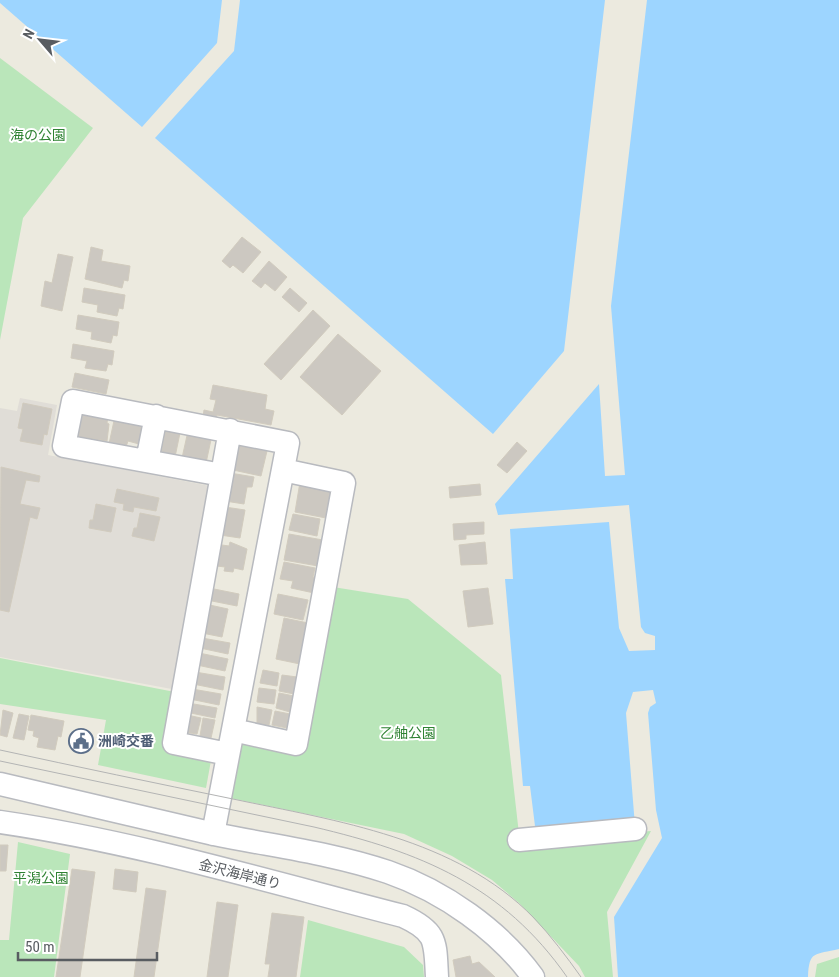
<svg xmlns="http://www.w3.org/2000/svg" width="839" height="977" font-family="'Roboto Condensed','Noto Sans JP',sans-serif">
<rect width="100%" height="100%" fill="#eceadf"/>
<path fill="#e0ddd7" d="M20 398 57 405 48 455 215 487 177 690 0 657V408L17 411Z"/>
<path fill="#bae6ba" d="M0 58 93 128 23 218 0 340Z
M333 587 408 599 501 675 520 843 651 831 607 912 613 977H585L579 966 519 903 492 880 452 856 404 834 230 798 240 741 304 752Z
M0 658 180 693 170 746 212 755 206 788 98 765 106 720 0 704Z
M18 842 70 854 54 977H0V940H9Z
M308 920 404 947 423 965 424 977H300Z
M839 957V977H815L817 964Z"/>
<path fill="#9dd5ff" d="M0 0H222L217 43 142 127 0 3Z
M240 0H605L564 351 493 434 155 138 234 51Z
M647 0H839V949C815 955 809 950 808 977H618L614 917 662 838 656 810 648 713 650 707 656 703 653 690 633 692 626 713 635 826 536 834 530 786H523L505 579H513L510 529 609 522 619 628 629 651 655 650V636L645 633 641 627 629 505 498 515 495 504 599 384 605 476 625 475 611 306Z"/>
<path fill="#ccc8c1" stroke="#d1cbbe" d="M242 237 261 252 243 273 233 265 230 268 222 261Z
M91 247 103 250 101 261 130 266 128 281 124 280 122 288 85 279Z
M58 254 73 257 62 311 41 306 45 281 52 283Z
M269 261 287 277 275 291 265 283 261 288 252 281Z
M84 288 125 295 123 309 119 308 117 316 97 312 98 305 82 302Z
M290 288 307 303 299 312 282 297Z
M313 310 330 326 281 380 264 364Z
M78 315 119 322 117 336 113 335 111 343 91 339 92 332 76 329Z
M338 334 381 371 342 415 300 377Z
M73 344 114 351 112 365 108 364 106 371 85 368 87 361 71 358Z
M75 373 109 380 106 394 72 387Z
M213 385 267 395 265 409 274 411 271 425 217 415 216 419 203 417 204 410 213 412 216 400 210 399Z
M23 403 52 409 47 435 44 434 42 445 20 441 23 429 18 428Z
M82 410 108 415 107 423 109 424 107 441 75 436Z
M115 416 143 421 139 444 128 441 126 447 109 444Z
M181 428 175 457 161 454 166 429Z
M188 431 212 435 206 463 182 458Z
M517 442 527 451 507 473 497 465Z
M238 445 267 451 261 476 233 470Z
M1 467 40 476 39 482 26 480 20 504 40 508 37 519 30 517 9 612 0 610Z
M230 473 254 477 252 487H247L244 504 225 501Z
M300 482 331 487 326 518 295 512Z
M480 484 481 495 450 498 449 487Z
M117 489 159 498 156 511 134 507 133 512 123 510 124 504 114 502Z
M96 504 116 508 111 532 89 528 90 520H93Z
M225 507 245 510 240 538 220 535Z
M140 513 160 517 154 541 132 536 134 528H137Z
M293 514 320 519 317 536 289 530Z
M484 522V534L466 535V539L454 540 453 524Z
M289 534 323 540 318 566 284 560Z
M230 542 247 549 243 570 234 568 233 572 224 571 225 567 217 566 222 545 229 546Z
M485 542 487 564 461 565 459 545Z
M284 562 315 568 313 577 316 578 314 593 291 588 293 581 280 579Z
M209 588 239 594 237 606 207 600Z
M488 588 493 624 468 627 463 591Z
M278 594 308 600 303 620 274 614Z
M205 604 228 609 222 637 202 633Z
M284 618 308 623 300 664 276 659Z
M202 638 230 643 228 654 200 648Z
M199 653 228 659 225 671 197 665Z
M263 670 279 673 277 686 260 683Z
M195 672 225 677 223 690 193 684Z
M282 675 297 677 294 694 279 691Z
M259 688 276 690 274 704 257 702Z
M192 689 221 694 219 705 190 699Z
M279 693 294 696 290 712 276 708Z
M188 703 217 708 215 718 186 712Z
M257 707 272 710 269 725 257 723Z
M3 710 13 713 7 737 0 735Z
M275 711 290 714 287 728 272 725Z
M19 714 29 716 24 740 13 738Z
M31 715 64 721 61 737 58 736 55 750 37 747 39 738 33 736 34 731 28 730Z
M187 715 201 718 197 734 184 732Z
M203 718 215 720 211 738 200 736Z
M76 731 88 733 89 735 84 752 72 750Z
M0 845H8L6 871H0Z
M72 869 95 872 80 977H56Z
M115 869 138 872 136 892 113 889Z
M146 888 166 891 154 977H134Z
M217 902 238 905 228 977H207Z
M272 913 304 917 296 977H268L270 964H265Z
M470 956 472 964 479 962 495 977H456L453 960Z"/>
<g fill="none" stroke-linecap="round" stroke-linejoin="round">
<defs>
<path id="minor" d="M147 461 156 416
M233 730 296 744 344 483 283 470
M228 754 174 743 230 430
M0 784C71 800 143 818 214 834 272 846 332 853 388 872 443 891 499 930 533 977
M0 822C137 842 270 882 403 916 438 932 435 942 437 977
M213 834 288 443 73 401 64 446 222 475
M519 840 635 829"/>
</defs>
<use href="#minor" stroke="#b8babf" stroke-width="25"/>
<use href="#minor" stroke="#fff" stroke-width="22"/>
<path stroke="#b3b4b4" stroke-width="1" d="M0 750C78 767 155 783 233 799 337 821 456 838 534 918 551 936 566 956 581 977
M0 761 314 827C420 852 503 885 567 977"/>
</g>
<defs>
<symbol id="civic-ring" viewBox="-11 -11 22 22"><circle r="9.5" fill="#fff" stroke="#5c6f8a" stroke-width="1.5"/><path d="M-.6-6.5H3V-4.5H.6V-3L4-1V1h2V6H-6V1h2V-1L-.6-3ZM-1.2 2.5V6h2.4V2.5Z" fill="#5c6f8a"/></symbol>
</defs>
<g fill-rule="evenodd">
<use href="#civic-ring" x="67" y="727" width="28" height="28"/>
</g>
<g text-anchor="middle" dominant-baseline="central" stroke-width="4" stroke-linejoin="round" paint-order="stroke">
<g font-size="14" fill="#2f8233" stroke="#fff">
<text x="38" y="135">海の公園</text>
<text x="408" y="733">乙舳公園</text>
<text x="41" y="878">平潟公園</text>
</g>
<g font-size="14" font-weight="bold" fill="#4e5e75" stroke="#fff" text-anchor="start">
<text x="98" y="741">洲崎交番</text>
</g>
<g font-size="14" fill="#585c61" stroke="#fff">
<text transform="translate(240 874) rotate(14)">金沢海岸通り</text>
</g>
</g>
<g transform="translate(40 40) rotate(298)" stroke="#ffffff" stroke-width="4" paint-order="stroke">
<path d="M0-4L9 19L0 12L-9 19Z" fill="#585c61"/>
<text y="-8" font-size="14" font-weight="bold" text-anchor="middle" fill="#585c61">N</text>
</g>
<path d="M18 952v8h139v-8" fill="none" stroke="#585c61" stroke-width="2.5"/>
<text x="25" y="952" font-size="15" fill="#585c61" stroke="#ffffff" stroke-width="4" paint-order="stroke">50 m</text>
</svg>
